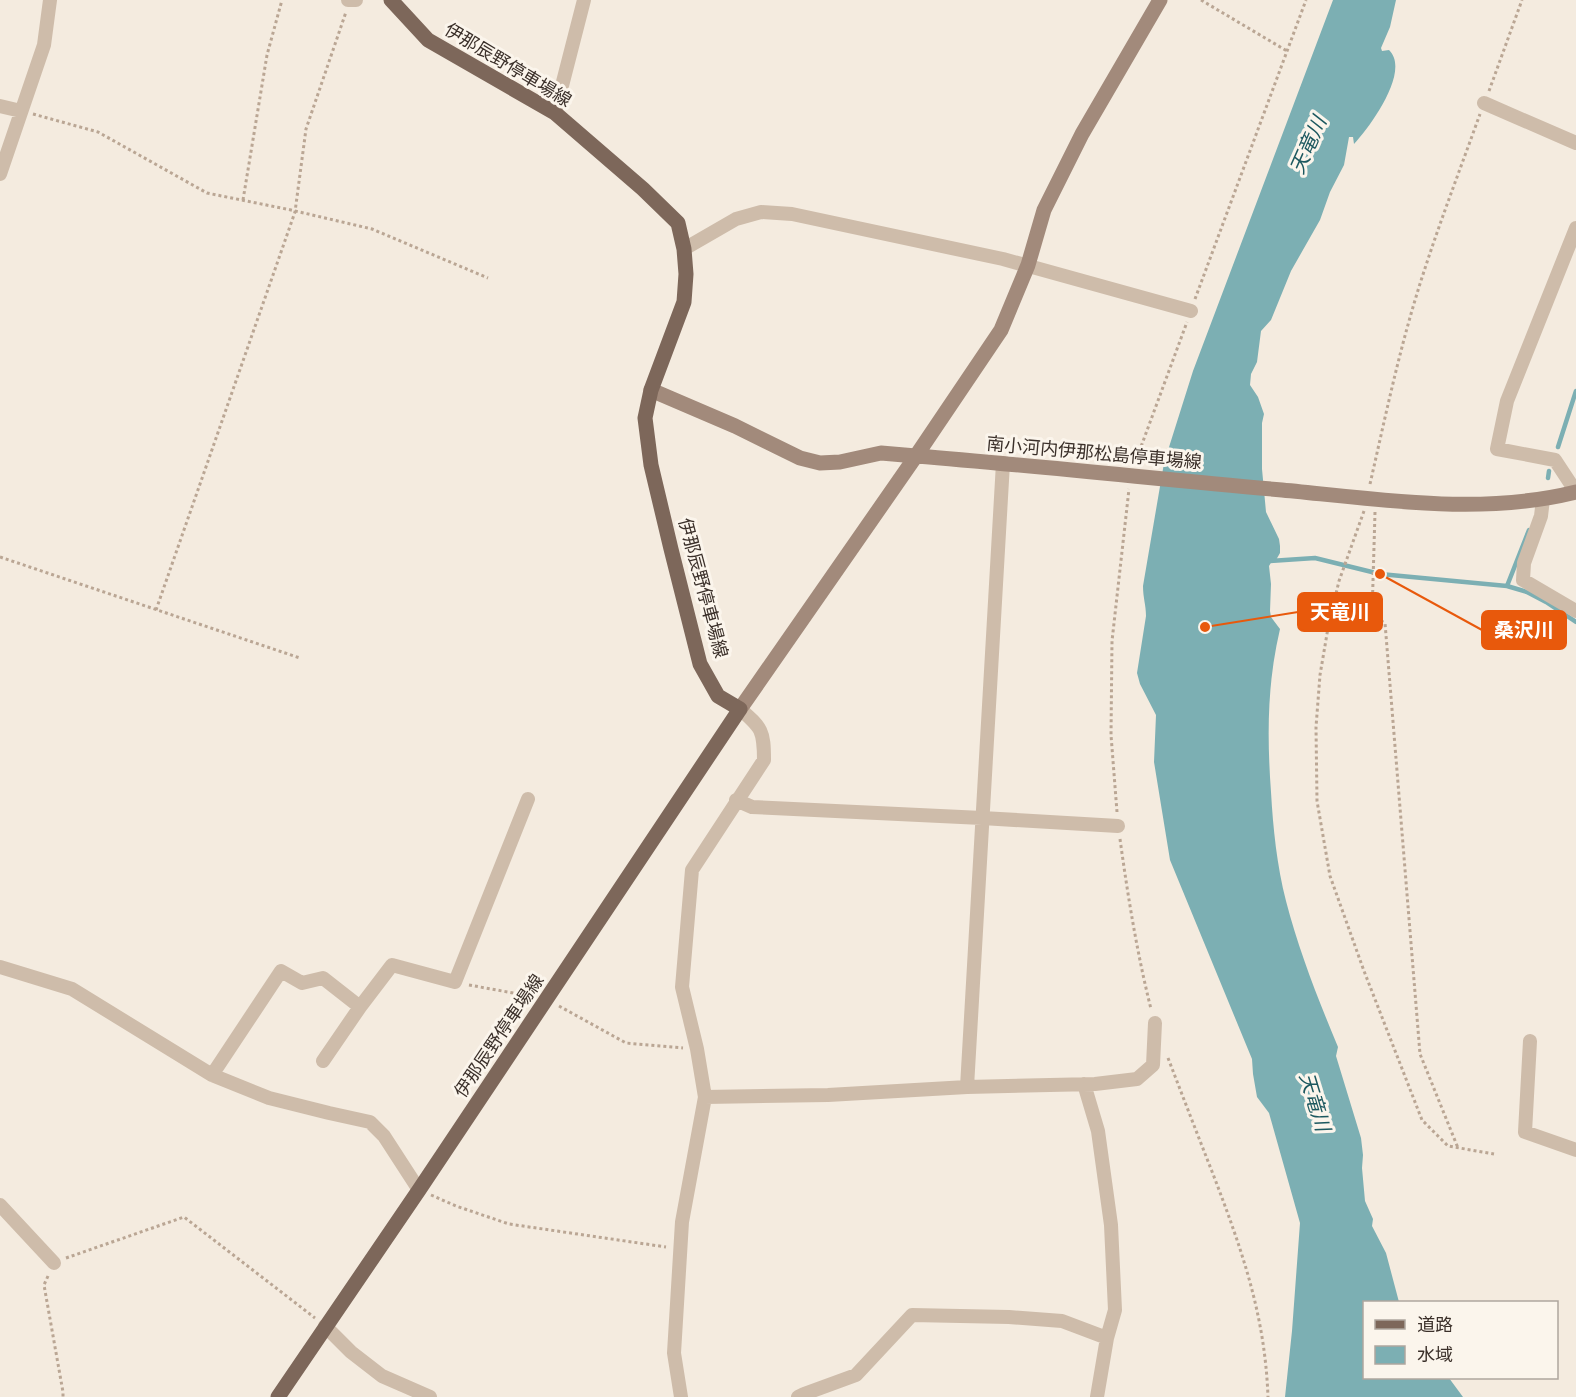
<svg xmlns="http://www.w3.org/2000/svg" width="1576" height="1397" font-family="'DM Sans','Noto Sans JP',sans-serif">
<rect width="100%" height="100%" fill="#f4ebdf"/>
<path fill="#7cafb3" d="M1333 0H1396L1390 27 1381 48 1382 51 1389 50C1411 71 1370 127 1354 144L1353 137H1349L1344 165 1330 192 1320 220 1291 271 1271 320 1261 331 1257 362 1251 374 1250 385 1258 397 1264 414 1262 423V469L1266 512 1279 539 1280 546V553L1276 560 1272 561 1269 566 1271 584 1270 611 1271 617 1280 629C1267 684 1267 737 1271 792 1273 828 1277 866 1286 901 1299 951 1318 999 1338 1047L1336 1056 1361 1138 1363 1155 1362 1168 1365 1201 1373 1219 1372 1226 1386 1253 1399 1302H1364V1378H1449L1463 1397H1285L1292 1331 1300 1223 1269 1113 1257 1097 1253 1074 1252 1059 1170 860 1154 762 1156 715 1140 684 1137 673 1146 616C1146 605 1143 598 1143 586L1164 463 1193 371Z"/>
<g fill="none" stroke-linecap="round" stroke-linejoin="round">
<path stroke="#7cafb3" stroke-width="4.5" d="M1558 447 1576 391
M1548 478 1549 471
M1270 561 1315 558 1380 574 1507 586 1527 592 1546 602 1576 622
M1507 586 1529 530"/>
<path stroke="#baa694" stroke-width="3" stroke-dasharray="3 3" stroke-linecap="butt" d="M1201 0 1287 51
M1489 91 1522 0
M33 114 98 132 207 193 291 210 372 229 488 278
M243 200 267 55 282 0
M1195 299 1306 0
M1135 463 1187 322
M1370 484C1383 427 1395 370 1411 314 1430 247 1456 181 1480 114
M1364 511 1339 581 1328 628 1320 675 1316 727 1317 801 1330 876 1364 971 1422 1120 1448 1146 1494 1154
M1375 512 1372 616 1385 623 1420 1054 1458 1148
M0 557 300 658
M156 610 295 212 306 129 346 12
M1117 812 1111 735 1112 641 1129 489
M1120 839C1128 897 1137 953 1151 1009
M469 985 530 996
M559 1006 626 1043 683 1048
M1168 1058C1183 1097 1198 1136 1213 1174 1242 1250 1265 1315 1268 1397
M431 1195 456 1206 509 1224 666 1247
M66 1258 184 1217 315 1318
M48 1276 44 1285 63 1392V1397"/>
<path stroke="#cebcaa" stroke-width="14" d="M348 0H356
M1484 103 1576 143
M0 106 21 111
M555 113 584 0
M0 174 44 45 50 0
M684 249 736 219 761 212 792 214 1003 259 1191 311
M1576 492 1555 460 1497 449 1507 401 1576 228
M1543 499 1541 516 1524 563 1523 580 1576 611
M736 800 752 807 982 818 1118 826
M0 967 72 989 212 1075 269 1098 329 1113 370 1122 384 1136 419 1190
M1530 1041 1525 1132 1576 1150
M323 1061 360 1007 392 965 455 982 528 799
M212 1075 281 971 302 983 323 978 360 1007
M1084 1084 1098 1131 1111 1225 1115 1310 1107 1338 1097 1397
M967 1087 1003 463
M705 1097 828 1095 967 1087 1095 1084 1137 1079 1153 1065 1155 1023
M0 1205 54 1263
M325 1326 351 1352 382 1376 430 1397
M681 1397 674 1353 682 1222 705 1097 697 1049 682 987 692 870 764 760C764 731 762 728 740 709
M798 1397 804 1394 856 1375 912 1315 1009 1317 1062 1321 1107 1338"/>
<path stroke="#a28a7b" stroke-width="15" d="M651 390 735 426 800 458 820 463 840 462 881 453 916 456 1001 330 1028 265 1044 210 1082 134 1160 0
M740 709 916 456C1038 466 1160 479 1282 490 1379 499 1480 516 1576 492"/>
<path stroke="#7d675a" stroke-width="15" d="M278 1397 419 1190 740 709 718 696 700 664 671 549 651 465 645 418 651 390 684 302 686 274 684 249 678 223 643 189 555 113 428 40 391 0"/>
</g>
<g text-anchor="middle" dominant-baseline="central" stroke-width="6" stroke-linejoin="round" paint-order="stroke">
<g font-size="18" fill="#3b302a" stroke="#fbf5ec">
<text transform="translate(508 65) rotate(31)">伊那辰野停車場線</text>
<text transform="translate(1094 453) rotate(5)">南小河内伊那松島停車場線</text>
<text transform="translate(703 588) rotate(75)">伊那辰野停車場線</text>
<text transform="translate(499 1036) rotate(-56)">伊那辰野停車場線</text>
</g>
<g font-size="20" font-style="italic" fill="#1c585f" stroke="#fbf5ec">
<text transform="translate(1308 145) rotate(-66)">天竜川</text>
<text transform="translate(1315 1102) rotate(73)">天竜川</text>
</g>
</g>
<path fill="none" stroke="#e8590c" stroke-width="2" d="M1205 627L1298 612M1380 574L1482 630"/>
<g fill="#e8590c" stroke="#fbf5ec" stroke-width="2">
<circle cx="1205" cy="627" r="6"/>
<circle cx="1380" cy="574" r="6"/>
</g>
<g fill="#e8590c" stroke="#e8590c" stroke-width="2">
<rect x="1298" y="593" width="84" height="38" rx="6"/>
<rect x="1482" y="611" width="84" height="38" rx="6"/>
</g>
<g font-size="20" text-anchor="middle" font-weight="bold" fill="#fff">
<text x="1340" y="619">天竜川</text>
<text x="1524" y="637">桑沢川</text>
</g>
<rect x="1363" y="1301" width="195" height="78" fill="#fbf5ec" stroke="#aea69e" stroke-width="1.5"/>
<rect x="1375" y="1320" width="30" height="9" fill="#7d675a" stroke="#aea69e" stroke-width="1.5"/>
<text x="1417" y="1331" font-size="18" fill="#3b302a">道路</text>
<rect x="1375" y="1346" width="30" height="18" fill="#7cafb3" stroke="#aea69e" stroke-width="1.5"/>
<text x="1417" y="1361" font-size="18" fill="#3b302a">水域</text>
</svg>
